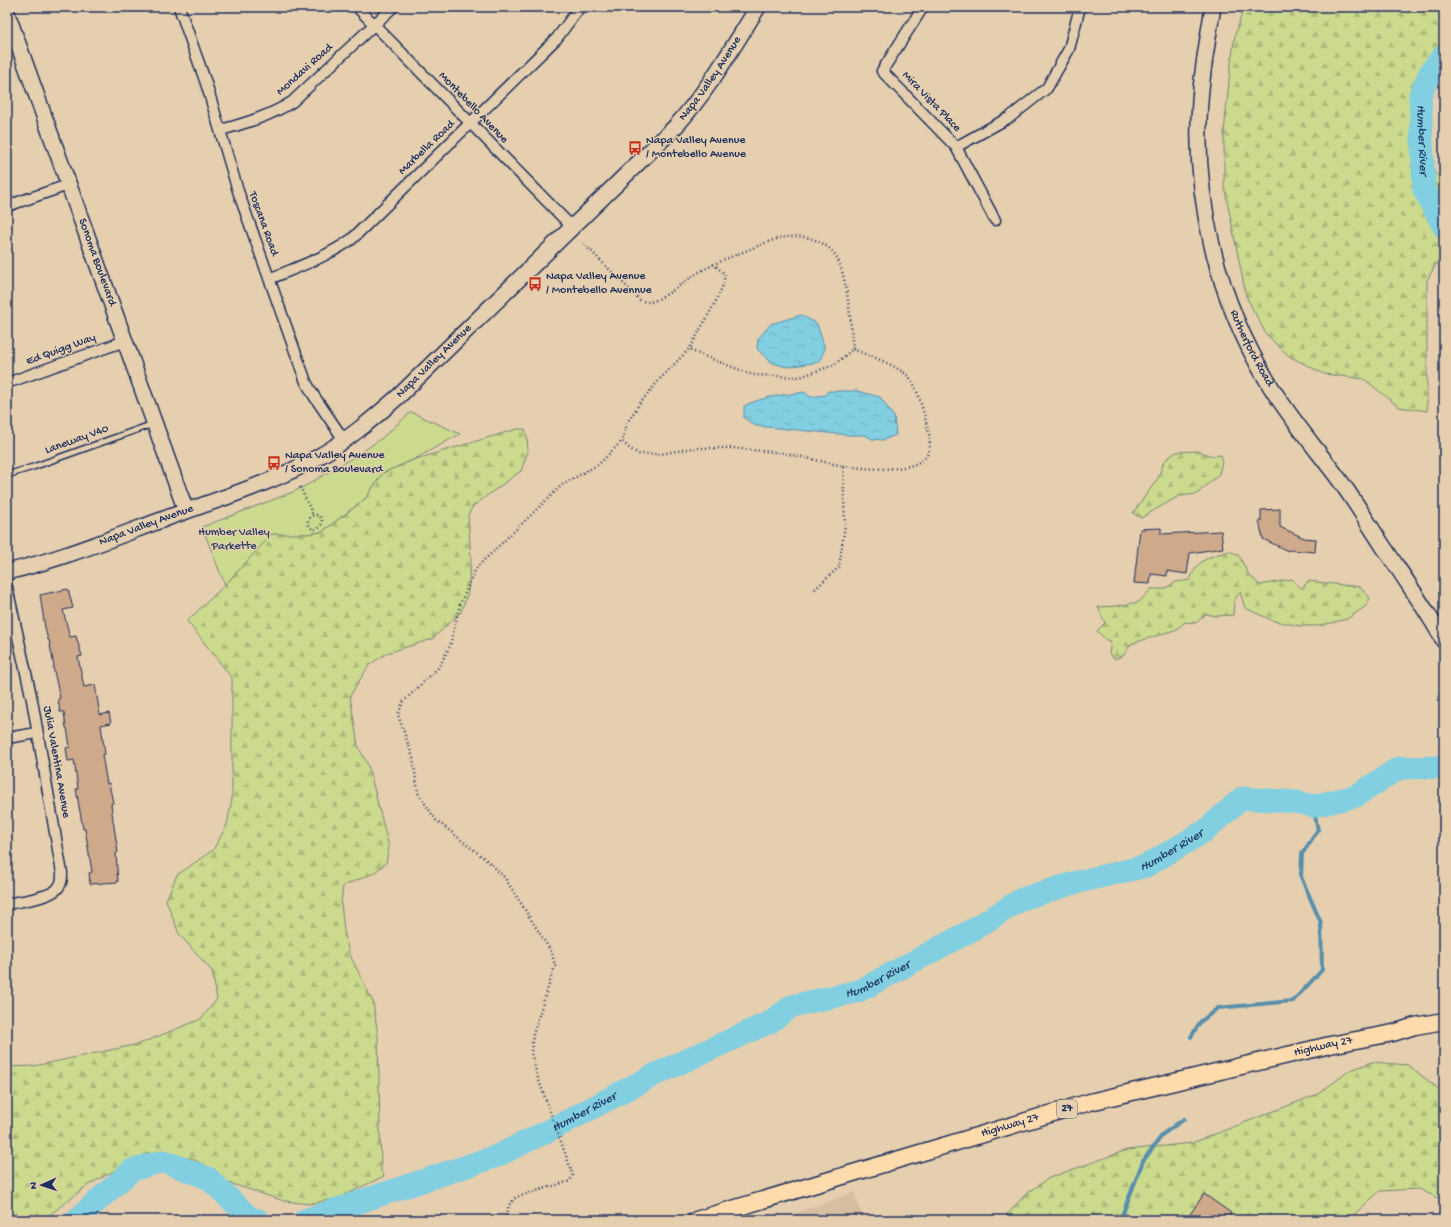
<svg xmlns="http://www.w3.org/2000/svg" width="1451" height="1227" font-family="'Gochi Hand',sans-serif">
<defs>
<pattern id="forest-firs" width="22" height="20" patternUnits="userSpaceOnUse"><rect width="22" height="20" fill="#ccda8d"/><path d="M5 1l3.5 6h-7zM16 11l3.5 6h-7z" fill="#afbb7c"/></pattern>
<pattern id="water-ripples" width="26" height="14" patternUnits="userSpaceOnUse"><rect width="26" height="14" fill="#81cfe0"/><path d="M2 4q2-2 4 0t4 0M15 11q2-2 4 0t4 0" fill="none" stroke="#6fb2c3"/></pattern>
</defs>
<rect width="100%" height="100%" fill="#e6cfaf"/>
<filter id="ink" filterUnits="userSpaceOnUse"><feTurbulence type="fractalNoise" baseFrequency=".025" numOctaves="2"/><feDisplacementMap in="SourceGraphic" scale="8" xChannelSelector="R" yChannelSelector="G"/><feConvolveMatrix kernelMatrix="1 2 1 2 8 2 1 2 1" color-interpolation-filters="sRGB"/></filter>
<g filter="url(#ink)">
<path fill="#d7bea1" d="M854 1192 864 1220H777Z"/>
<path fill="#ccda8d" stroke="#748476" d="M411 412 460 434 413 460 383 473 365 499 322 532 307 534 272 535 225 585 202 527 293 492 307 485 359 454 382 438Z"/>
<path fill="url(#forest-firs)" stroke="#748476" d="M1244 7H1444V56L1426 77 1412 105 1414 148 1444 183V254L1439 259 1427 280V411L1399 407 1364 379 1324 374 1289 356 1266 334 1246 296 1224 185V133L1230 70 1235 35Z
M517 429H525L527 437 528 451 521 471 473 506 468 515 471 558 468 592 461 612 432 639 387 653 369 665 350 696 358 746 368 765 389 847 386 863 374 873 343 886 341 903 344 931 349 953 373 1002 378 1036 381 1171 384 1176 339 1198 309 1204 284 1201 226 1182 194 1159 147 1153 88 1185 43 1220H7V1067L34 1066 139 1044 201 1019 217 999 212 971 179 934 166 900 177 875 213 850 227 825 232 799V678L187 621 225 585 272 534H307L322 532 365 499 383 473 413 460Z
M1198 451 1212 456 1221 455 1222 461 1219 474 1197 494 1179 496 1141 518 1133 513 1158 478 1164 461 1176 452Z
M1230 551 1239 556 1249 575 1260 585 1292 579 1302 589 1308 581 1360 587 1370 598 1366 606 1347 619 1319 626H1300L1274 621 1245 608 1240 592 1234 601 1233 615 1216 616 1206 614 1196 623 1185 622 1177 629 1131 644 1124 655 1115 659 1109 654 1111 641 1106 640 1097 631 1105 623 1098 607 1116 606 1139 602 1151 589H1164L1176 582 1190 580C1198 558 1209 557 1230 551Z
M1372 1062 1408 1065 1444 1093V1201L1419 1189 1380 1191 1348 1220H1002L1026 1194 1049 1178 1127 1150 1192 1143 1318 1094 1349 1071Z"/>
<path fill="url(#water-ripples)" stroke="#588fac" d="M801 315 817 324 825 349 819 362 787 367 772 363 757 349 758 339 771 324Z
M828 391H857L880 397 894 417 896 435 883 440 872 439 865 435H849L756 426 744 418V406C763 396 784 395 805 392L810 397 825 395Z"/>
<g fill="none" stroke-linecap="round" stroke-linejoin="round">
<path stroke="#588fac" stroke-width="4" d="M1191 1037 1200 1022 1218 1008 1293 1001 1322 970 1321 923 1301 877 1302 854 1318 830 1313 806
M1119 1220 1123 1213 1143 1161 1163 1134 1184 1119"/>
<g stroke="#81cfe0" stroke-width="23">
<path id="s1" d="M1444 55 1431 71 1420 95 1424 190 1444 227"/>
<path d="M76 1220 132 1170 163 1161 208 1178 251 1219 258 1220"/>
<path id="s2" d="M305 1220 497 1156 558 1126 654 1075 770 1022 792 1006 859 991 972 930 1022 899 1074 883 1146 866 1205 831 1242 798 1297 802 1313 806 1356 796 1399 768 1444 767"/>
</g>
</g>
<path fill="#cea98a" stroke="#1b2f5e" d="M1280 509V527L1304 538 1316 539 1315 552 1289 550 1288 551 1263 539 1259 521H1261V510Z
M1161 528V534L1221 531 1223 548 1190 553 1187 574 1167 571V576L1151 574 1150 584 1134 583 1140 529Z
M68 589 73 608 63 610 70 637 76 636 82 656 78 657 84 687 95 685 100 715 109 713 111 723 101 725 105 754 102 755 107 784 109 783 113 803 111 804 113 820 118 852 116 853 118 882 90 884 89 873 92 872 85 829H83L76 789H78L74 760 68 761 66 748 70 747 67 728H66L64 712H60L58 699 60 698 53 667 54 666 49 640H48L45 628 40 595Z
M1204 1194 1231 1213 1226 1220H1186Z"/>
<g fill="none" stroke-linecap="round" stroke-linejoin="round">
<defs>
<path id="lane" d="M7 475 33 467 153 424"/>
<path id="street" d="M179 7 206 83 238 191 306 382 314 396 344 440
M357 7 572 227
M923 7 882 71 956 147 995 220
M221 130C246 123 270 116 292 102L393 7
M956 147 1010 117 1047 88 1069 49 1080 7
M7 206 68 185
M269 279C298 267 327 257 352 239L557 38 580 7
M7 383 125 341
M7 587 32 700 62 873C62 879 62 883 58 888 50 898 20 901 7 904
M7 738 37 733"/>
<g id="secondary">
<path id="s3" d="M1213 7C1208 38 1202 70 1200 101 1193 198 1217 298 1268 382 1288 416 1314 446 1338 478 1355 501 1369 525 1385 549 1405 579 1426 609 1444 641"/>
<path id="s4" d="M7 13 186 511"/>
<path id="s5" d="M7 572C62 559 115 537 167 518 218 499 271 484 318 457 348 440 374 418 400 395L675 127C708 91 732 48 758 7"/>
</g>
<g id="primary">
<path id="s6" d="M696 1220 1090 1102 1330 1045 1393 1033 1415 1026 1444 1021"/>
</g>
</defs>
<use href="#lane" stroke="#1b2f5e" stroke-width="8"/>
<use href="#street" stroke="#1b2f5e" stroke-width="13"/>
<use href="#secondary" stroke="#1b2f5e" stroke-width="18"/>
<use href="#primary" stroke="#1b2f5e" stroke-width="19"/>
<path stroke="#1b2f5e" stroke-width="2.5" stroke-dasharray="1 3" stroke-linecap="butt" d="M583 243 640 300C643 301 647 302 649 302 661 301 685 281 696 274 713 264 730 257 748 250 760 245 773 239 786 237 805 234 829 241 838 260 849 287 850 320 853 349L834 365 800 377 753 375 694 352 690 348
M713 264 725 274 723 285 717 299 690 348 660 379 640 403 627 423 622 441 630 449 639 454H661L692 448H731L784 453 843 466 845 525 839 567 814 590
M843 466C862 468 923 476 929 450 932 440 927 428 925 417 921 405 917 385 908 376 895 364 869 356 853 349
M300 487 313 515
M308 522a7 7 0 1 1 14 0a7 7 0 1 1-14 0Z
M506 1220 509 1205 516 1197 570 1181 573 1175 538 1078 531 1053 533 1034 555 966 552 953 505 878 489 862 436 820 418 793 413 758 398 715 403 702 439 667 450 646 460 604 477 567 562 485 599 464 622 441"/>
<use href="#lane" stroke="#e6cfaf" stroke-width="5"/>
<use href="#street" stroke="#e6cfaf" stroke-width="10"/>
<use href="#secondary" stroke="#e6cfaf" stroke-width="15"/>
<use href="#primary" stroke="#fedbac" stroke-width="16"/>
</g>
</g>
<defs>
<symbol id="bus-bare" viewBox="-9 -9 18 18"><path d="M-5-6H5V4H4V6H2V4H-2V6H-4V4H-5ZM-3.5-4V0h7V-4ZM-3.5 1.2v1.5H-2V1.2ZM2 1.2v1.5H3.5V1.2Z" fill="#c8321e" stroke="#e6cfaf" stroke-width="2.5" paint-order="stroke"/></symbol>
</defs>
<g fill-rule="evenodd">
<use href="#bus-bare" x="625" y="138" width="20" height="20"/>
<use href="#bus-bare" x="525" y="274" width="20" height="20"/>
<use href="#bus-bare" x="264" y="453" width="20" height="20"/>
</g>
<g text-anchor="middle" dominant-baseline="central" stroke-width="3" stroke-linejoin="round" paint-order="stroke">
<rect fill="#e6cfaf" stroke="#585f76" stroke-width="1" x="1057" y="1100" width="20" height="18" rx="3"/>
<g font-size="11" font-weight="bold" fill="#1b2f5e">
<text x="1067" y="1109">27</text>
</g>
<g font-size="12" fill="#1b2f5e" stroke="#e6cfaf">
<text transform="translate(305 70) rotate(-42)">Mondavi Road</text>
<text stroke="none"><textPath href="#s5" startOffset="879">Napa Valley Avenue</textPath></text>
<text transform="translate(931 102) rotate(46)">Mira Vista Place</text>
<text transform="translate(473 108) rotate(46)">Montebello Avenue</text>
<text transform="translate(427 148) rotate(-44)">Marbella Road</text>
<text transform="translate(263 224) rotate(70)">Toscana Road</text>
<text stroke="none"><textPath href="#s4" startOffset="265">Sonoma Boulevard</textPath></text>
<text stroke="none"><textPath href="#s3" startOffset="351">Rutherford Road</textPath></text>
<text transform="translate(61 350) rotate(-20)">Ed Quigg Way</text>
<text stroke="none"><textPath href="#s5" startOffset="483">Napa Valley Avenue</textPath></text>
<text transform="translate(77 440) rotate(-20)">Laneway V40</text>
<text stroke="none"><textPath href="#s5" startOffset="147">Napa Valley Avenue</textPath></text>
<text transform="translate(56 762) rotate(80)">Julia Valentina Avenue</text>
<text stroke="none"><textPath href="#s6" startOffset="651">Highway 27</textPath></text>
<text stroke="none"><textPath href="#s6" startOffset="328">Highway 27</textPath></text>
</g>
<g font-size="12" fill="#1b2f5e" stroke="#e6cfaf" text-anchor="start">
<text x="646" y="141">Napa Valley Avenue<tspan x="646" dy="14">/ Montebello Avenue</tspan></text>
<text x="546" y="277">Napa Valley Avenue<tspan x="546" dy="14">/ Montebello Avennue</tspan></text>
<text x="285" y="456">Napa Valley Avenue<tspan x="285" dy="14">/ Sonoma Boulevard</tspan></text>
</g>
<g font-size="12" fill="#2d4063" stroke="#e6cfaf">
<text x="234" y="533">Humber Valley<tspan x="234" dy="14">Parkette</tspan></text>
</g>
<g font-size="13" font-style="italic" fill="#253f6b" stroke="#e6cfaf">
<text stroke="none"><textPath href="#s1" startOffset="92">Humber River</textPath></text>
<text stroke="none"><textPath href="#s2" startOffset="948">Humber River</textPath></text>
<text stroke="none"><textPath href="#s2" startOffset="624">Humber River</textPath></text>
<text stroke="none"><textPath href="#s2" startOffset="300">Humber River</textPath></text>
</g>
</g>
<rect width="1451" height="1227" fill="none" stroke="#e6cfaf" stroke-width="24"/>
<rect x="12" y="12" width="1427" height="1203" fill="none" stroke="#1b2f5e" stroke-width="1.5" filter="url(#ink)"/>
<g transform="translate(42 1185) rotate(267)" stroke="#e6cfaf" stroke-width="3" paint-order="stroke">
<path d="M0-3L7 15L0 10L-7 15Z" fill="#1b2f5e"/>
<text y="-6" font-size="11" font-weight="bold" text-anchor="middle" fill="#1b2f5e">N</text>
</g>
</svg>
